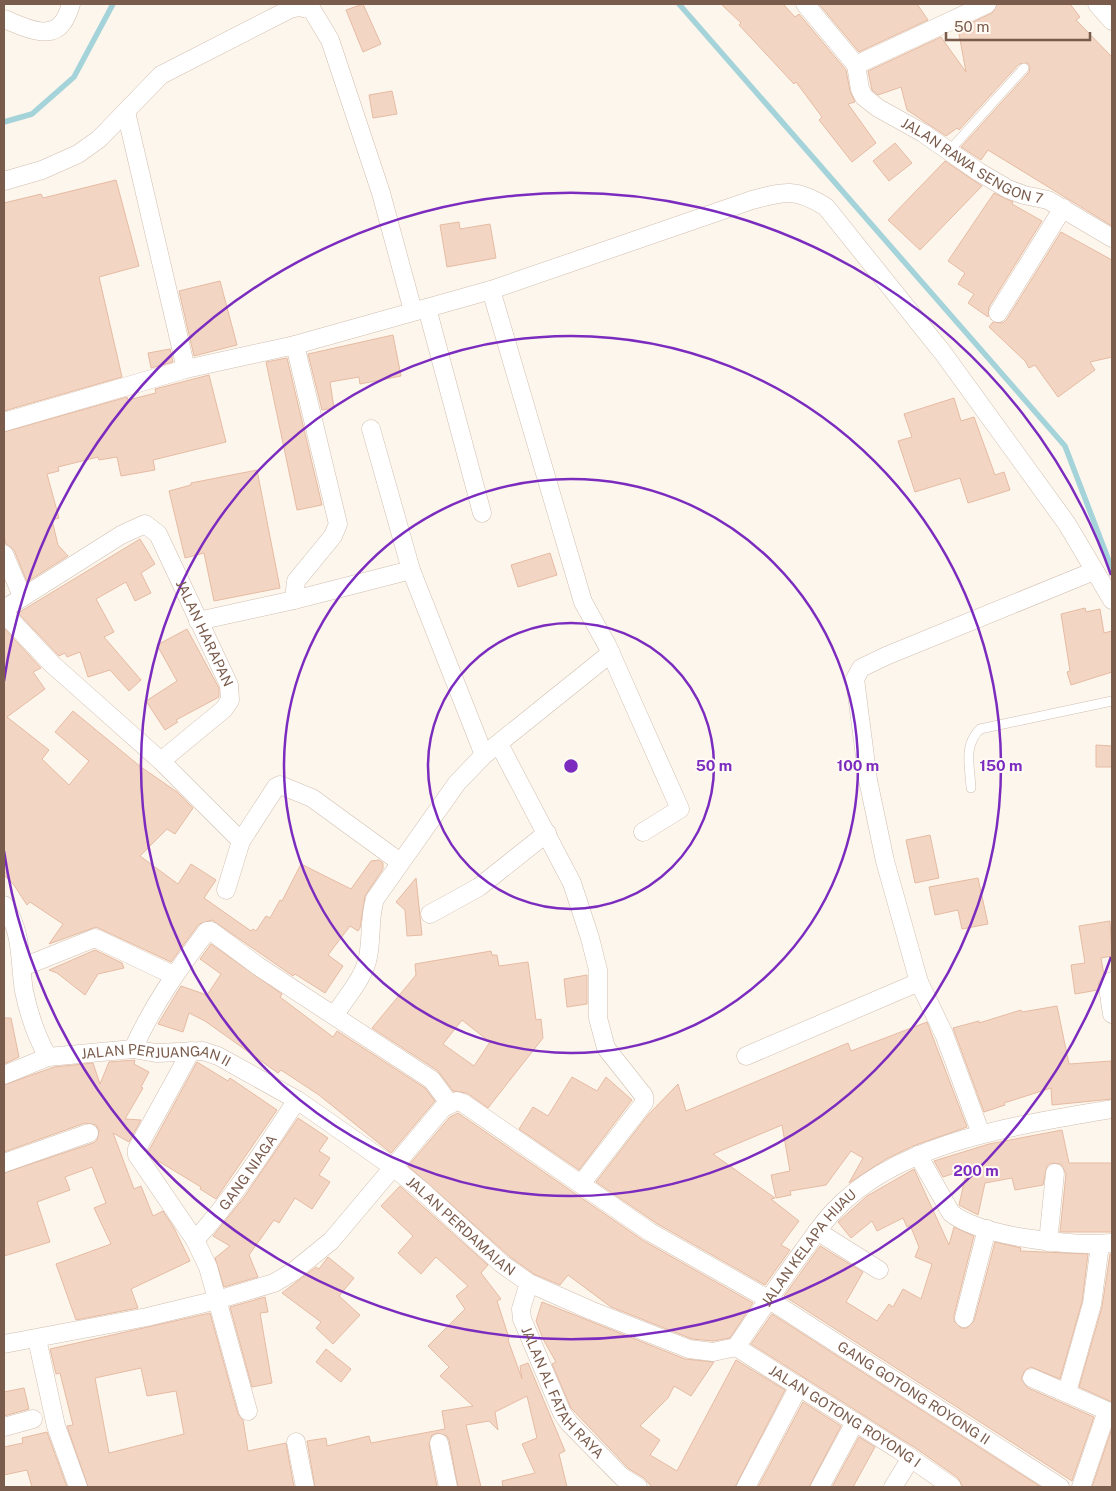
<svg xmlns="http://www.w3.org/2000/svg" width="1116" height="1491" font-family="'Public Sans',sans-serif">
<rect width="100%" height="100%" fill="#fdf6ec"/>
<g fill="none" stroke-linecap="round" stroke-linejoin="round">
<path stroke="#a5d3da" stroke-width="5.5" d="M679 4 1065 446 1112 569
M4 122 32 114 74 77 113 4"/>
</g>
<path fill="#f3d5c3" stroke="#e6bba3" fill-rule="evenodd" d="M363 4 381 44 363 52 346 10Z
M721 4H783L795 17 799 14 846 70 850 91 855 102 848 104 876 143 852 162 819 120 822 117 796 82 794 84 739 25 741 23Z
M819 4H917L928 20 859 52Z
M997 4H1070L1080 17 1076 20 1112 57V226L988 150 981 160 961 147 1029 72 1030 67 1028 63 1019 64 959 130 957 128 946 136 907 110 901 87 878 95 872 90 868 71 941 37 966 72 958 29 992 13Z
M392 91 397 114 373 118 369 95Z
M895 143 912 163 889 181 873 161Z
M945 161 982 186 920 250 888 220Z
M116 180 139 266 99 277 122 377 4 411V203L41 194 43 198Z
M994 193 1013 202 1012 204 1042 221 989 307 988 317 968 303 974 294 958 284 965 273 948 261Z
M459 222 460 229 490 224 496 258 447 267 440 225Z
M1061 232 1112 260V357L1090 362 1095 370 1058 397 1035 365 1029 368 1025 361 989 327 993 322 1003 323 1007 319Z
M220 281 237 345 194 356 179 291Z
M393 335 401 376 360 384 359 377 330 382 334 408 322 410 308 354Z
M170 349 173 362 151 368 148 353Z
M287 358 322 505 297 510 266 362Z
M209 375 226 442 153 460 155 470 121 476 117 457 99 460 98 457 58 467 59 471 47 474 59 518 52 520 58 545 68 556 27 582 14 550 6 544 4 536V432L127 397 128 400 156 393 155 389Z
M954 398 961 421 974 417 995 475 1004 472 1010 490 968 503 960 478 915 492 898 441 912 437 904 414Z
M257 470 280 588 214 601 204 553 185 558 169 491 191 485V483Z
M140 539 155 564 141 573 151 593 135 601 126 582 96 599 114 632 104 637 141 680 129 691 110 670 88 677 80 652 67 657 65 653 59 656 18 613Z
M550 553 557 575 518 587 511 565Z
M1085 608 1086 612 1100 609 1104 633 1112 631V672L1071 685 1067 672 1070 671 1061 614Z
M4 628 41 668 33 672 45 689 7 717 49 750 42 759 69 785 89 761 55 732 73 711 141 767 177 792 193 808 175 834 167 829 140 856 178 884 191 864 216 880 204 898 251 931 253 929 256 931 266 916 270 918 280 900 282 901 301 864 351 889 371 861 379 860 383 863V869L365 896 360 928 358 931 350 926 328 955 343 966 325 993 295 974 293 976 212 920 199 924 171 962 96 927 49 944 63 924 30 902 27 905 14 885 4 875Z
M187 629 219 688V697L176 720 178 722 165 730 146 701 177 681 157 645Z
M1096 745 1112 746V767H1096Z
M930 835 939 878 915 883 906 840Z
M416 878 422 935 407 936 405 910 396 902Z
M978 878 988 924 962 929 958 910 935 915 929 887Z
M1110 921 1112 956 1101 958 1104 975 1099 982 1098 990 1075 994 1071 965 1085 963 1079 926Z
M211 944 282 994 280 997 333 1037 337 1031 425 1088 435 1101 391 1153 319 1095 281 1070 278 1073 205 1021 189 1013 183 1032 158 1024 181 986 207 995 221 974 200 959Z
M95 950 122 963 124 968 98 974 85 995 57 973 49 970Z
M491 951 492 955H497L499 966 528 962 536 1020 541 1019 543 1038 488 1108 467 1093 453 1091 438 1071 372 1028 416 975 415 964ZM462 1020 490 1042 474 1066 443 1044Z
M587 975V1004L567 1007 564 979Z
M1057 1006 1069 1064 1111 1061 1112 1099 1052 1105 1051 1088 1004 1103 1005 1105 984 1112 953 1028 979 1021V1023L1021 1010 1022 1012Z
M4 1018H11L19 1057 4 1064Z
M927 1022 967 1127 913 1146 886 1159 849 1183 863 1158 851 1151 826 1185 790 1191 791 1195 776 1198 771 1175 790 1171 782 1125 713 1154 775 1198 771 1199 799 1221 781 1245 790 1250 765 1285 656 1223 596 1182 648 1115 678 1084 686 1111 848 1043 851 1051Z
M135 1060 134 1064 149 1072 141 1087 143 1088 125 1119 141 1120 129 1142 113 1133 134 1189 141 1186 153 1216 163 1211 174 1228 190 1261 131 1289 138 1308 76 1320 56 1264 111 1244 94 1208 106 1203 92 1167 65 1177 70 1190 37 1202 50 1242 4 1256V1173L93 1143 97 1140 99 1130 96 1125 85 1123 4 1152V1085L54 1067 93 1063 100 1084 109 1062Z
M197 1062 228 1081 230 1078 277 1110 216 1199 200 1189 201 1187 150 1156 148 1152Z
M572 1077 597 1091 606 1077 632 1100 579 1170 519 1129 533 1107 548 1116Z
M458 1113 644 1241 753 1303 730 1338 713 1341 692 1339 611 1307 568 1275 560 1285 534 1274 509 1256 408 1166 450 1117Z
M298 1118 328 1138 319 1151 330 1158 319 1175 330 1182 312 1209 295 1198 279 1223 274 1220 249 1255 258 1277 224 1287 215 1258 230 1246 213 1236 245 1196Z
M1062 1130 1069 1163H1112V1232H1060L1066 1174 1061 1164 1051 1163 1047 1166 1043 1185 1015 1190 1012 1178 985 1183 978 1215 959 1205 967 1169 943 1177 934 1161 989 1144Z
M914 1169 949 1245 954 1227 974 1236 954 1315V1321L961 1328H967L974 1321 995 1242 1021 1248 1020 1251 1088 1254 1082 1302 1060 1379 1031 1367 1025 1370 1021 1379 1028 1388 1094 1417 1072 1481 784 1296 820 1246 863 1272 846 1302 877 1321 889 1304 893 1307 903 1289 921 1299 932 1264 915 1257 919 1247 910 1225 907 1227 903 1218 877 1231 872 1221 851 1238 838 1222 867 1196Z
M400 1186 488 1265 481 1273 501 1299 497 1301 509 1338 508 1340 522 1379 520 1366 528 1363 565 1451 559 1454 567 1487H503L502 1481 535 1473 522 1444 537 1438 527 1396 495 1412 498 1430 489 1421 466 1425 481 1487H458L449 1440 447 1436 437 1433 432 1435 429 1445 437 1487H315L307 1441 326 1438 327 1446 369 1436 371 1443 445 1429 442 1411 473 1406 440 1376 449 1367 428 1346 465 1309 456 1296 468 1286 436 1257 421 1274 398 1253 413 1236 381 1206Z
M1110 1254H1112V1402L1079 1387 1102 1307Z
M328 1257 354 1278 339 1296 360 1315 333 1344 316 1328 321 1322 282 1293 316 1267 319 1269Z
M265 1297 268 1312 260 1313 272 1383 252 1387 230 1307Z
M542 1302 685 1359 714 1362 691 1396 674 1386 668 1398 640 1426 660 1440 650 1455 677 1471 736 1360 785 1390 735 1487H652L644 1478 629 1469 571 1408 552 1364 556 1362 543 1339 536 1321Z
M210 1313 238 1414 243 1420 248 1451 286 1443 294 1487H88L67 1426 73 1425 60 1373 56 1374 50 1349ZM141 1368 147 1396 176 1391 184 1434 109 1453 95 1378Z
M772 1314 1041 1487H963L958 1478 917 1449 751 1344Z
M326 1349 351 1369 341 1382 316 1362Z
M24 1388 29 1409 4 1416V1392Z
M803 1402 841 1426 809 1487H758Z
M1112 1428V1487H1092Z
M47 1432 67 1487H32L27 1470 4 1475V1447L23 1443 22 1438Z
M859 1437 875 1447 853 1487H832Z"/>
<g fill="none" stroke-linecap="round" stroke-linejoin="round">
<defs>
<path id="lane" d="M949 151 1024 68
M971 788C970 766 963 746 980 729L1112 701"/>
<g id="street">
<path d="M805 4 856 65"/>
<path d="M1097 4 1112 21"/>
<path d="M4 19C20 25 50 42 63 22 67 17 69 10 71 4"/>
<path id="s1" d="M856 65 860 89 864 97 878 108 923 133 979 172 1008 189 1024 195 1048 200 1112 238"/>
<path d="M856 65 987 4"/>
<path d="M126 112 186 369"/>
<path d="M4 181 42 170 78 154 99 139 161 75 290 9 299 7 312 10 330 40 381 193 413 311"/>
<path d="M491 290 583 602 607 645 680 809 643 832"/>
<path d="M427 308 482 513"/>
<path d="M998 313 1063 208"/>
<path d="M4 422 186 369 295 345 491 290 752 200C785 191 796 188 826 207L943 353 1067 524 1112 600"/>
<path d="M371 429 411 570"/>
<path d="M4 554 22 596"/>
<path d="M294 600 296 581 333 536 338 524 295 345"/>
<path id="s2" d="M4 609 121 535 145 524 158 534 229 685 230 700 224 709 161 761 52 664 4 613"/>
<path d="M198 621 294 600 411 570 484 755"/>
<path d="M499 744 572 883 590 938 598 970V1018L606 1048 644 1096V1103L581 1184"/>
<path d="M161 761 241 841"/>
<path d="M226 890 241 841 276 787 280 785 312 798 400 862"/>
<path id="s3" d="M4 905C23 932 19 960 24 991 29 1015 36 1036 48 1057L133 1049 156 1053 203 1051 218 1056 297 1100 393 1167 420 1189 502 1264 529 1283 590 1310 689 1349 713 1352 736 1347C758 1315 780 1282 803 1251 813 1238 822 1223 833 1212 899 1140 1021 1125 1112 1109"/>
<path d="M430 914 479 887 547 833"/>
<path d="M23 967 95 938 173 975"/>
<path d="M1112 981 1108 987 1112 1014"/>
<path d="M335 1015C346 997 364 978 368 957 372 938 369 917 375 899L457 783 484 755 611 653"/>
<path d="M133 1049C153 1005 178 969 207 931H211L258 966 432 1080 449 1103"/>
<path d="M191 1051 137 1149V1155L195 1240 208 1267 248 1411"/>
<path d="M746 1056 919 982"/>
<path d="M4 1075 48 1057"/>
<path d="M981 1134 944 1034 919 982 885 861 868 780 855 679 861 668 886 656 1094 571"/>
<path d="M918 1155 951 1213C981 1237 1073 1247 1112 1243"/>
<path d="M4 1163 89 1133"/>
<path d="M817 1231 879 1270"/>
<path id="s4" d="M195 1240C234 1198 265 1148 297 1100"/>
<path d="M1048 1242 1055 1173"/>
<path id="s5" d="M529 1283 521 1309 522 1319 562 1413 569 1423 622 1477 638 1487"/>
<path d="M964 1318 987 1229"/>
<path d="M37 1339 56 1426 78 1487"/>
<path id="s6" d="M4 1344 147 1317 217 1300 274 1283 294 1271 331 1241 443 1108 457 1101 463 1103 650 1232 768 1299 1060 1487"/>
<path id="s7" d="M736 1347 899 1450 952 1487"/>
<path d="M1032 1378 1112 1413"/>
<path d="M1067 1392 1092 1304 1100 1245"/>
<path d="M4 1427 33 1419"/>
<path d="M296 1442 305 1487"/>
<path d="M439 1443 448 1487"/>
<path d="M746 1487 799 1386"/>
<path d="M820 1487 855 1422"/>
<path d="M893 1487 911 1458"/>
<path d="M1081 1487 1107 1411"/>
</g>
</defs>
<use href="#lane" stroke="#d1beb0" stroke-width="10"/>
<use href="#street" stroke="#d1beb0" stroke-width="19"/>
<use href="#lane" stroke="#fff" stroke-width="9"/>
<use href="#street" stroke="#fff" stroke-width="18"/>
</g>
<g fill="none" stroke="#7b2cbf" stroke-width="2.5">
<circle cx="571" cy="766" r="143"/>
<circle cx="571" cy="766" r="287"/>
<circle cx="571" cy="766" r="430"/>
<path d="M1111 957A573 573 0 0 1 4 851M4 681A573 573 0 0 1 1111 575"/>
</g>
<g text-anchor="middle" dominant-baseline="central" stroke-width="4" stroke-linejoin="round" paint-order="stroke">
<g font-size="14" fill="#7a5c4d" stroke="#fffaf3">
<text stroke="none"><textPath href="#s1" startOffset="160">JALAN RAWA SENGON 7</textPath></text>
<text stroke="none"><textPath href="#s2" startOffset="291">JALAN HARAPAN</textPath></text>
<text stroke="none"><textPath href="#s3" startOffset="269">JALAN PERJUANGAN II</textPath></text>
<text stroke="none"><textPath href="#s4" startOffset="86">GANG NIAGA</textPath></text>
<text stroke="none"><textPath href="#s3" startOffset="629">JALAN PERDAMAIAN</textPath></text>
<text stroke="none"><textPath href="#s3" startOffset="1062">JALAN KELAPA HIJAU</textPath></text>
<text stroke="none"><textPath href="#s5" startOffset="122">JALAN AL FATAH RAYA</textPath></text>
<text stroke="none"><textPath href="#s6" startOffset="1080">GANG GOTONG ROYONG II</textPath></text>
<text stroke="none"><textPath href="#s7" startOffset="129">JALAN GOTONG ROYONG I</textPath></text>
</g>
</g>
<circle cx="571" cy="766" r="8" fill="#7b2cbf" stroke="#fffaf3" stroke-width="2.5"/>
<g font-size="15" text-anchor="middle" font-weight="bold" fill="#7b2cbf" stroke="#fffaf3" stroke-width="4" stroke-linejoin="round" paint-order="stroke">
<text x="714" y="771">50 m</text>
<text x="858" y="771">100 m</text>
<text x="1001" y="771">150 m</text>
<text x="976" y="1176">200 m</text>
</g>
<rect width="1116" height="1491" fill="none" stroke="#7a5c4d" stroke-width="10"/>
<path d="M946 32v8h144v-8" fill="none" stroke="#7a5c4d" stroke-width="2.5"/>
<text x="954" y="32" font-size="15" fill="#7a5c4d" stroke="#fffaf3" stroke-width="4" paint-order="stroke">50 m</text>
</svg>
